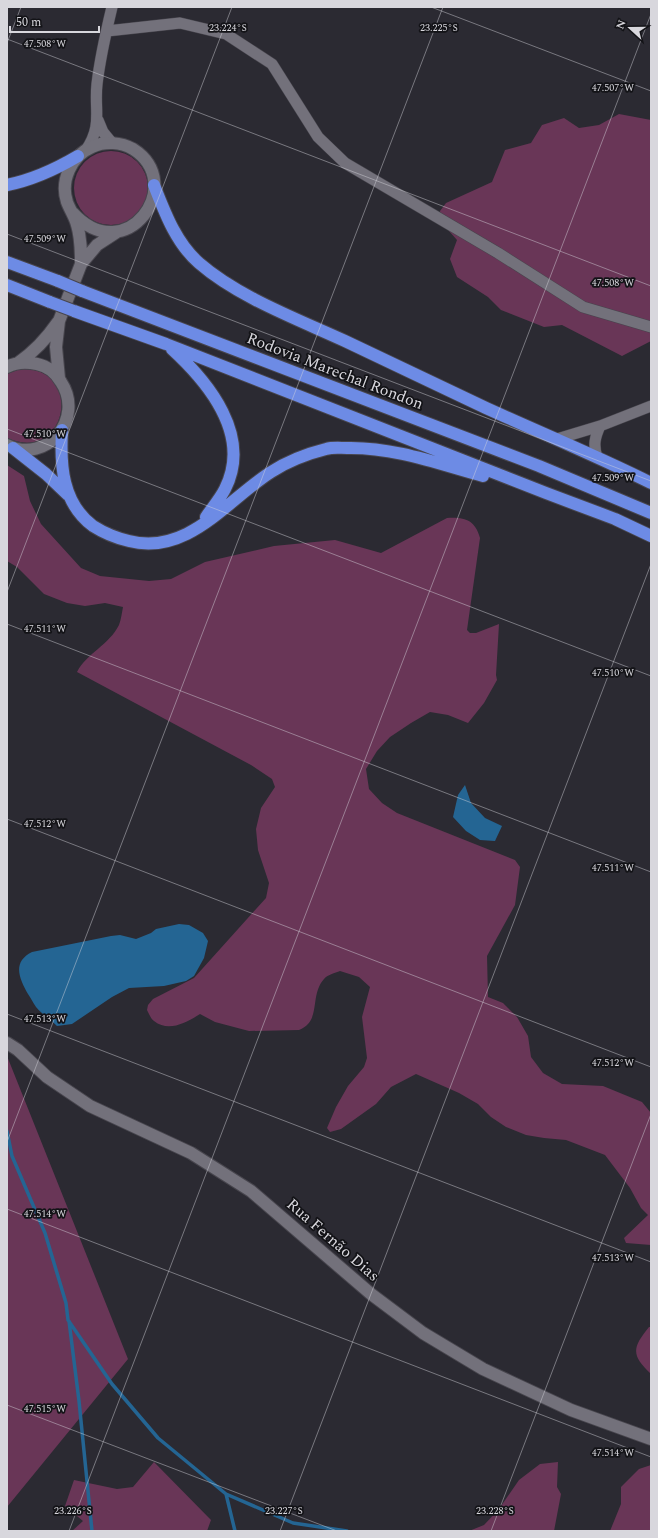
<svg xmlns="http://www.w3.org/2000/svg" width="658" height="1538" font-family="Spectral,serif">
<rect width="100%" height="100%" fill="#2b2a32"/>
<path fill="#693657" d="M619 114 651 120V341L622 356 562 325 544 327 501 310 488 297 457 277 450 259 457 240 441 222 440 211 446 203 492 182 505 150 531 143 542 125 564 118 579 128 599 125Z
M74 188a37 37 0 1 1 74 0a37 37 0 1 1-74 0Z
M20 369C85 365 68 465 7 438V374Z
M7 465 24 476 30 501 41 524 81 568 100 576 149 581 171 579 205 562 274 546 335 540 381 553 447 518C465 517 475 520 480 538L467 630 470 633H476L499 624 496 675 497 680 484 703 468 723 448 715 430 712 411 723 390 737 377 751 366 769 369 789 382 803 397 813 515 860 520 867 515 905 487 956 488 997 503 1003 517 1017 528 1036 531 1057 543 1073 562 1084 603 1086 642 1102 651 1113V1245L626 1243 624 1238 648 1215 641 1208 630 1188 605 1155 566 1140 544 1138 526 1135 506 1127 491 1117 478 1104 459 1093 416 1074 391 1087 376 1104 341 1129 330 1132 327 1128 336 1107 348 1086 364 1067 367 1058 362 1017 370 987 359 977 340 971C335 973 327 975 324 979 309 996 322 1021 299 1030L249 1031 215 1022 200 1014C187 1022 169 1033 154 1021 151 1019 149 1014 147 1010L148 1005 153 999 194 978 266 898 269 883 258 850 256 829 261 808 275 787 272 779 251 765 77 672C87 653 109 645 119 625 121 620 122 612 123 607L105 603 85 606 67 603 44 594 17 567 7 561Z
M7 1056 128 1359 7 1507Z
M649 1327H651V1374C631 1355 632 1348 649 1327Z
M154 1462 211 1520 207 1531H72L83 1521 65 1506 74 1480 117 1489 133 1487Z
M558 1462 557 1487 561 1494 554 1531H469L484 1525 499 1509 519 1480 540 1464Z
M651 1465V1531H610L621 1504V1487L639 1469Z"/>
<path fill="#246593" d="M465 785 471 803 485 818 502 826 495 841 480 840 466 831 453 817 458 795Z
M179 924 189 925 203 933 208 941 204 958 194 976 186 981 164 986 129 988 112 997 72 1024 57 1026C51 1020 42 1014 36 1007 33 1003 31 998 28 994 19 978 12 962 32 952L111 936 120 935 136 939 151 933 156 929Z"/>
<g fill="none" stroke-linecap="round" stroke-linejoin="round">
<path stroke="#246593" stroke-width="3.5" d="M7 1131 12 1156 45 1233 66 1303 68 1320 112 1384 158 1438 226 1494 293 1523 347 1531
M69 1321 79 1401 92 1531
M226 1494 235 1531"/>
<defs>
<path id="street" d="M107 31 180 23 226 34 272 64 318 137 345 163 498 253 583 307 651 327
M98 120 103 132 112 143
M86 150C103 125 94 110 97 84 100 58 106 32 112 7
M557 439 600 426 651 406
M597 457C593 445 595 437 600 426"/>
<path id="secondary" d="M73 213C126 270 188 184 133 149 121 142 105 141 92 147 71 156 60 181 67 202 70 210 75 217 77 225 81 238 81 251 81 264
M18 363C34 352 47 338 58 322
M7 367C16 362 27 362 37 364 47 366 56 373 61 382 85 418 47 465 7 445
M59 378 56 347 59 321 81 264 97 245 117 232
M7 1043 18 1050 47 1077 90 1106 191 1153 251 1191 371 1294 423 1333 483 1369 571 1410 651 1439"/>
<path id="highway" d="M7 185C32 180 56 169 78 156
M154 185C165 213 176 243 199 263 238 297 297 319 345 341 392 363 439 386 486 408 541 433 597 456 651 483
M7 262 58 281
M7 285 50 302
M82 291 539 466 651 513
M74 311 166 344 546 493 615 519 651 536
M172 349C209 383 252 436 225 489 220 499 212 508 206 517
M62 430C60 465 62 503 93 526 104 533 116 538 129 541 188 556 227 500 271 472 288 461 306 454 326 449 333 447 340 448 347 448 394 447 439 464 483 476
M13 448 46 474 68 495"/>
</defs>
<use href="#street" stroke="#47454d" stroke-width="12"/>
<use href="#secondary" stroke="#47454d" stroke-width="14"/>
<use href="#highway" stroke="#47454d" stroke-width="14"/>
<use href="#street" stroke="#73717b" stroke-width="11"/>
<use href="#secondary" stroke="#73717b" stroke-width="12"/>
<use href="#highway" stroke="#6d8be5" stroke-width="12"/>
<defs>
<path id="highway-bridge" d="M58 281 82 291
M50 302 74 311"/>
</defs>
<use href="#highway-bridge" stroke="#47454d" stroke-width="14" stroke-linecap="butt"/>
<use href="#highway-bridge" stroke="#6d8be5" stroke-width="12"/>
</g>
<path fill="none" stroke="#d8d7dd" stroke-width="1" stroke-opacity="0.45" d="M431 7 651 91M7 39 651 286M7 43 21 7M7 234 651 481M7 429 651 676M7 592 232 7M7 624 651 872M7 819 651 1067M7 1014 651 1262M7 1142 443 7M7 1209 651 1457M7 1405 337 1531M69 1531 651 14M280 1531 651 564M491 1531 651 1114"/>
<g text-anchor="middle" dominant-baseline="central" stroke-width="3.5" stroke-linejoin="round" paint-order="stroke">
<g font-size="16" fill="#d8d7dd" stroke="#131317">
<text transform="translate(335 371) rotate(21)">Rodovia Marechal Rondon</text>
<text transform="translate(333 1240) rotate(41)">Rua Fernão Dias</text>
</g>
</g>
<g font-size="10" text-anchor="middle" fill="#d8d7dd" stroke="#131317" stroke-width="3.5" stroke-linejoin="round" paint-order="stroke">
<text x="228" y="31">23.224°S</text>
<text x="439" y="31">23.225°S</text>
<text x="45" y="47">47.508°W</text>
<text x="613" y="91">47.507°W</text>
<text x="45" y="242">47.509°W</text>
<text x="613" y="286">47.508°W</text>
<text x="45" y="437">47.510°W</text>
<text x="613" y="481">47.509°W</text>
<text x="45" y="632">47.511°W</text>
<text x="613" y="676">47.510°W</text>
<text x="45" y="827">47.512°W</text>
<text x="613" y="871">47.511°W</text>
<text x="45" y="1022">47.513°W</text>
<text x="613" y="1066">47.512°W</text>
<text x="45" y="1217">47.514°W</text>
<text x="613" y="1261">47.513°W</text>
<text x="45" y="1412">47.515°W</text>
<text x="613" y="1456">47.514°W</text>
<text x="73" y="1514">23.226°S</text>
<text x="284" y="1514">23.227°S</text>
<text x="495" y="1514">23.228°S</text>
</g>
<rect width="658" height="1538" fill="none" stroke="#d8d7dd" stroke-width="16"/>
<g transform="translate(630 28) rotate(291)" stroke="#131317" stroke-width="3" paint-order="stroke">
<path d="M0-3L7 15L0 10L-7 15Z" fill="#d8d7dd"/>
<text y="-6" font-size="11" font-weight="bold" text-anchor="middle" fill="#d8d7dd">N</text>
</g>
<path d="M10 26v6h89v-6" fill="none" stroke="#d8d7dd" stroke-width="2"/>
<text x="16" y="26" font-size="12" fill="#d8d7dd" stroke="#131317" stroke-width="3" paint-order="stroke">50 m</text>
</svg>
